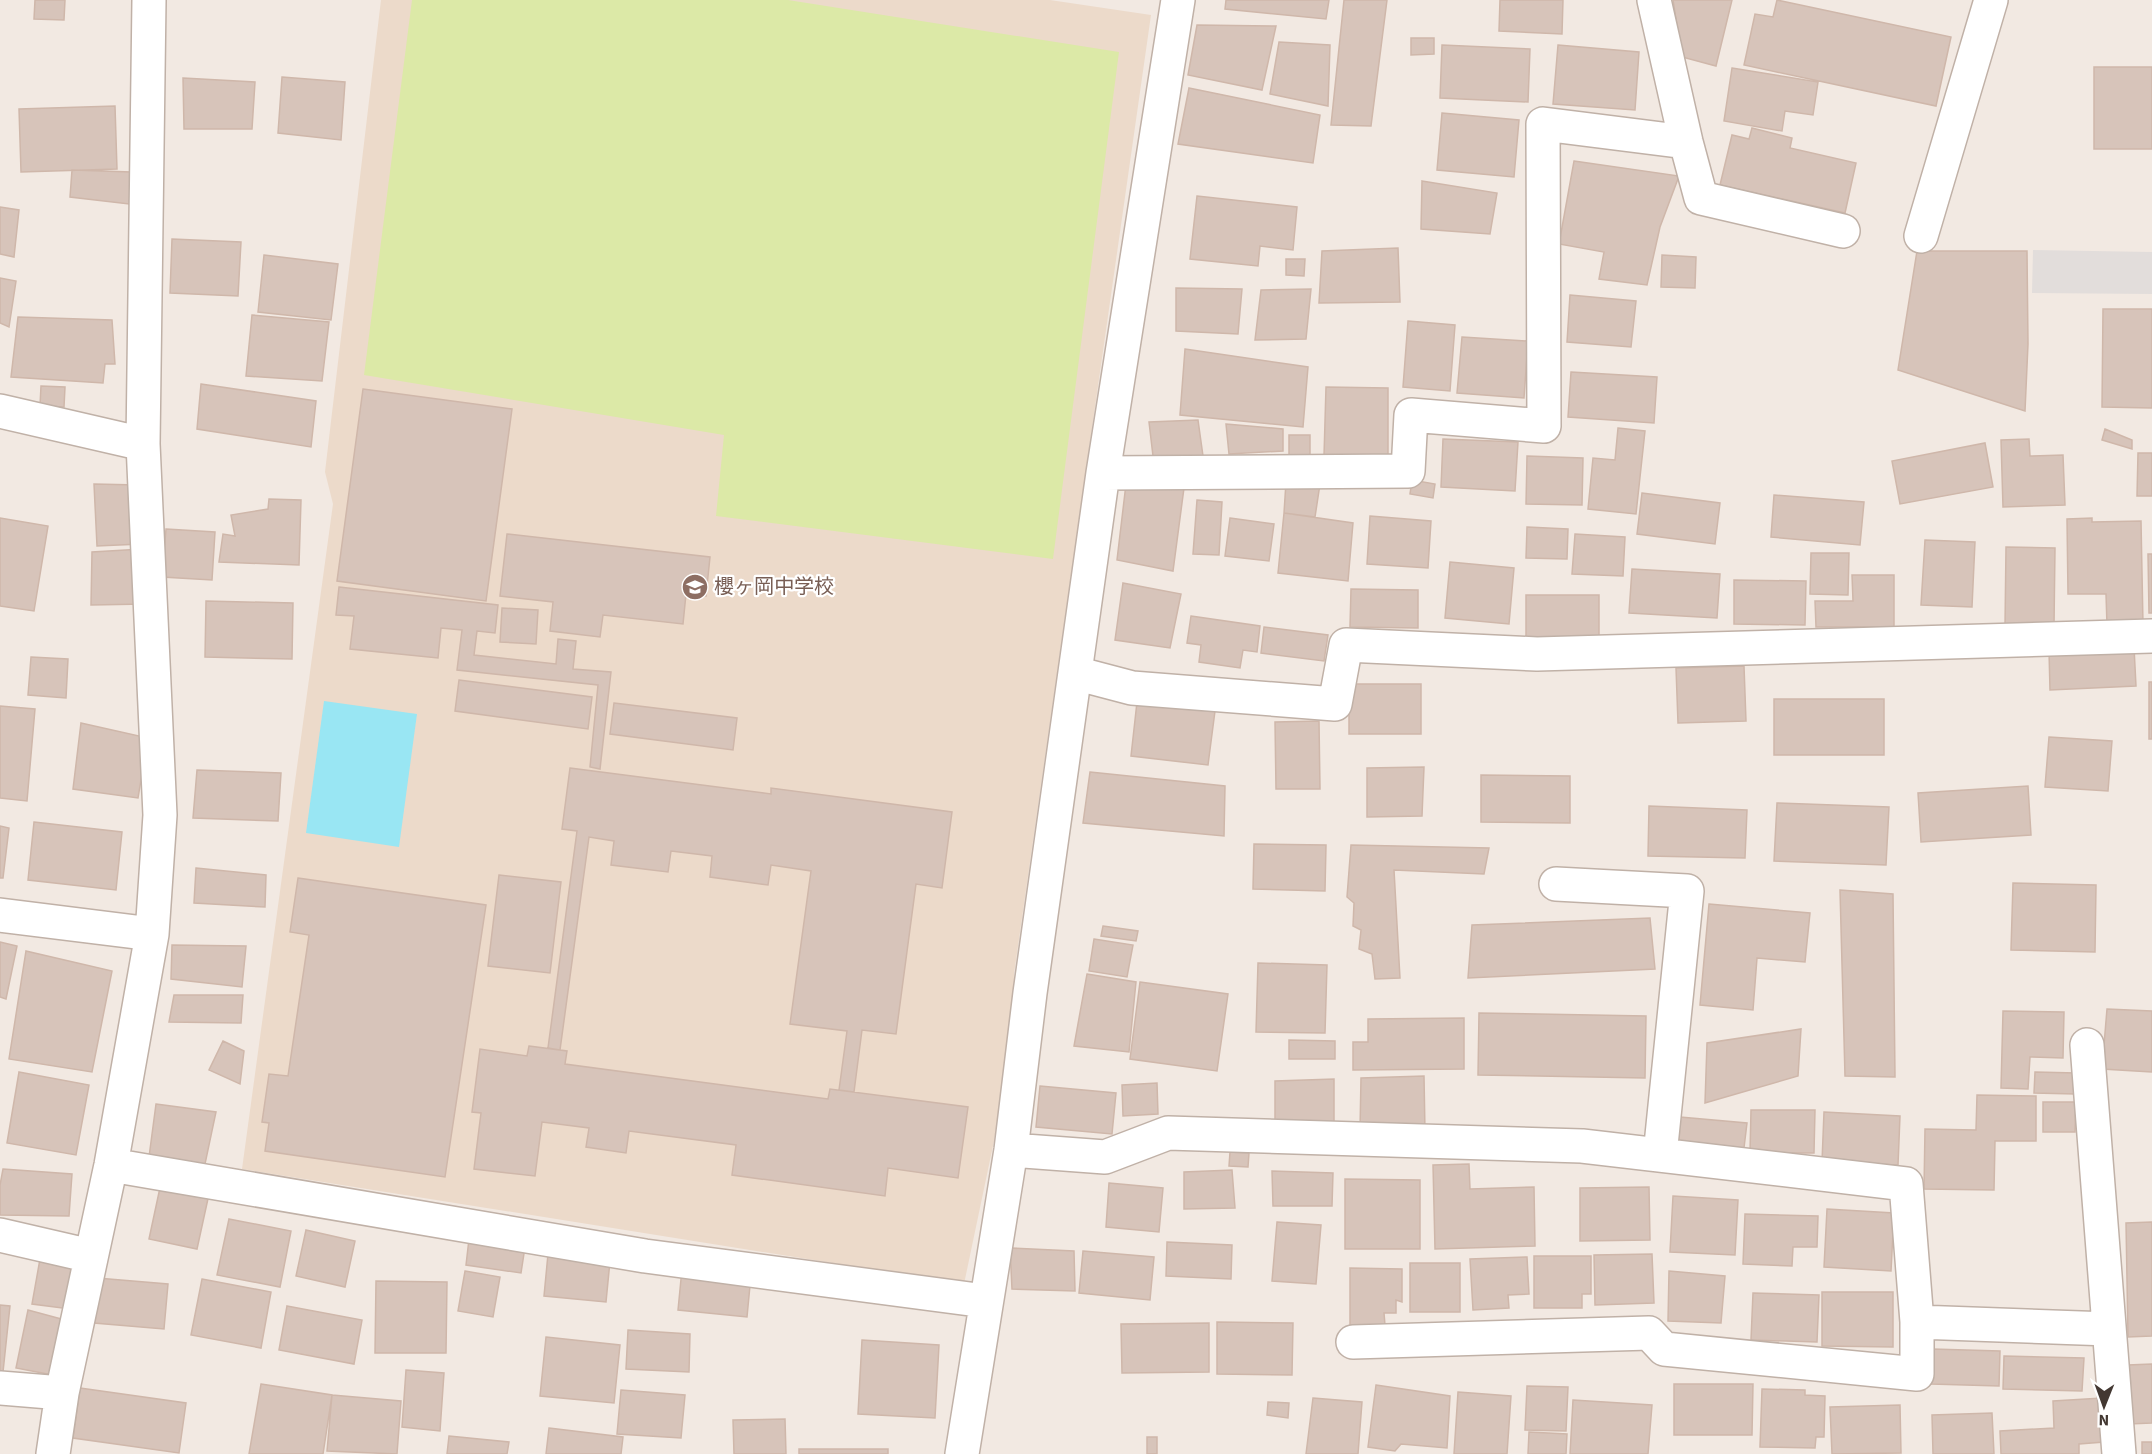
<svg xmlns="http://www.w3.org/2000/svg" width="2152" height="1454" font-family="'Source Sans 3','Noto Sans JP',sans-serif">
<rect width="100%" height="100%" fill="#f2e9e2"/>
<path fill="#ecdaca" d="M381 0H1050L1151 15 1014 974 1013 1016 994 1141 964 1284 242 1169 333 504 325 472Z"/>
<path fill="#dce9a7" d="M412 0H788L1119 52 1053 559 716 516 724 435 364 375Z"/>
<path fill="#e2dddb" d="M2033 250 2152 252V294L2032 293Z"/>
<path fill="#99e6f3" d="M324 701 417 714 399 847 306 833Z"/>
<path fill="#d7c4ba" stroke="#cfb7aa" stroke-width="1.5" d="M35 0H65L64 20 34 19Z
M1226 0H1329L1326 19 1225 9Z
M1344 0H1387L1371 126 1331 125Z
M1500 0H1563L1562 34 1499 31Z
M1673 0H1732L1716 66 1682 57Z
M1777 0 1951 37 1936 106 1744 65 1755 14 1773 17Z
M1197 25 1276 26 1262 90 1188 75Z
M1411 38H1434V54L1411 55Z
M1279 42 1330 45 1328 106 1270 94Z
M1442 45 1530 49 1528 102 1440 98Z
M1558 45 1639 52 1635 110 1553 104Z
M2094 67H2152V149H2094Z
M1732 68 1818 82 1813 115 1785 111 1782 131 1724 121Z
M282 77 345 82 341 140 278 133Z
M183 78 255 82 252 129H184Z
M1189 88 1320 115 1313 163 1178 144Z
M115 106 117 169 21 172 19 109Z
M1442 113 1519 120 1514 177 1437 170Z
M1752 128 1792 138 1790 148 1856 163 1845 213 1720 185 1732 135 1749 139Z
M1574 161 1679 176 1660 227 1647 285 1599 279 1604 252 1559 244Z
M72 170 131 172 129 204 70 197Z
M1422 181 1497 193 1490 234 1421 229Z
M1197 196 1297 207 1293 250 1260 246 1258 266 1190 259Z
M0 207 19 210 14 257 0 254Z
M172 239 241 242 238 296 170 293Z
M1398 248 1400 302 1319 303 1322 251Z
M1917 251H2027L2028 344 2025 411 1898 370Z
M264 255 338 264 331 320 258 312Z
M1662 255 1696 257 1695 288 1661 287Z
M1286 259H1305L1304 276 1286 275Z
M0 278 16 281 9 327 0 323Z
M1176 288 1242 289 1238 334 1176 331Z
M1311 289 1306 339 1255 340 1261 290Z
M1570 295 1636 301 1631 347 1567 342Z
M2103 309H2152V408L2102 407Z
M252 315 329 322 322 381 246 376Z
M18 317 112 320 115 364H105L103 383 11 377Z
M1408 321 1455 325 1450 391 1403 387Z
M1462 337 1528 341 1524 398 1457 393Z
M1185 349 1308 367 1303 427 1180 415Z
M1571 372 1657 377 1654 423 1568 417Z
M201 384 316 401 311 447 197 429Z
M41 386 65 387 64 407 40 406Z
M1326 387 1388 388V455L1324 456Z
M363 389 512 409 486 601 337 581Z
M1198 420 1203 456H1153L1149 422Z
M1226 424 1283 429V451L1229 454Z
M1618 428 1645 431 1636 514 1588 509 1593 458 1615 460Z
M2105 429 2132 440V449L2102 440Z
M1289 435H1310V460H1289Z
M1443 439 1518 442 1515 491 1441 487Z
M2029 439 2030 456 2063 455 2065 505 2003 507 2001 440Z
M1985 443 1993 487 1900 504 1892 461Z
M2138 453H2152V496H2137Z
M1527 456 1583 458 1582 505 1526 504Z
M1412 480 1435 484 1433 498 1410 494Z
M1286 482 1320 484 1315 517 1284 513Z
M94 484 138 485 141 544 97 546Z
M1126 484 1184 488 1173 571 1117 560Z
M1642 493 1720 503 1715 544 1637 534Z
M1774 495 1864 502 1860 545 1771 537Z
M269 499 301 500 299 565 219 562 223 534 235 536 231 515 268 509Z
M1197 500 1222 502 1219 555 1193 554Z
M1284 513 1353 523 1348 581 1278 573Z
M1370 516 1431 521 1428 568 1367 564Z
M0 518 48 526 34 611 0 606Z
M1230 518 1274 524 1269 561 1225 556Z
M2092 518V522L2141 521 2143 624 2107 625 2106 594H2068L2067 519Z
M1527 527 1568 529 1567 559 1526 558Z
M166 529 215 532 212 580 162 577Z
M507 534 710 557 706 596 686 594 683 624 603 615 600 637 550 631 553 602 500 596Z
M1575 534 1625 537 1623 576 1572 574Z
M1925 540 1975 542 1972 607 1921 605Z
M2006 547 2055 548 2054 627H2005Z
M142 549 145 604 91 605 92 552Z
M1811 553H1849L1848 595 1810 594Z
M2148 554H2152V613H2149Z
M1450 562 1514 568 1509 624 1445 618Z
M1632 569 1720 574 1717 618 1629 613Z
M1852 575H1894V627H1816L1815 601H1853Z
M1734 580 1806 581 1805 625 1734 624Z
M1123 583 1181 594 1170 648 1115 640Z
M339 587 498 605 495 633 477 631 474 655 556 664 558 639 576 641 573 669 611 672 600 769 590 767 598 685 457 670 462 630 441 628 438 658 350 649 354 616 336 615Z
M1351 589 1418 590V628L1350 627Z
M1526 595H1599V638L1526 637Z
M206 601 293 603 292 659 205 657Z
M502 608 538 610 536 644 500 642Z
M1191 616 1260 626 1257 652 1243 650 1240 668 1199 662 1201 645 1187 643Z
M1264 627 1328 635 1324 661 1261 653Z
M2134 647 2136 686 2050 690 2049 651Z
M31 657 68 659 66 698 28 695Z
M1744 666 1746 721 1678 723 1676 668Z
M459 680 592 697 588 729 455 711Z
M2149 682H2152V739H2149Z
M1349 684H1421V734H1349Z
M1774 699H1884V755H1774Z
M1137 702 1215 711 1208 765 1131 756Z
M614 703 737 718 733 750 610 734Z
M0 706 35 709 27 801 0 798Z
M1319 721 1320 789H1276L1275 722Z
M81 723 148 738 138 798 73 789Z
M2049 737 2112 741 2108 791 2045 787Z
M1424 767 1422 816 1367 817V768Z
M570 768 771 794V788L952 812 942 888 916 884 896 1034 862 1030 854 1092 839 1090 847 1031 790 1024 811 871 771 865 768 885 710 877 712 856 671 851 668 872 611 865 614 841 589 837 560 1050 548 1048 577 831 562 829Z
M197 770 281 773 278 821 193 818Z
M1090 772 1225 786 1224 836 1083 823Z
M1481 775 1570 776V823L1481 822Z
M2028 786 2031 835 1921 842 1918 793Z
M1777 803 1889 807 1886 865 1774 861Z
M1649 806 1747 810 1745 858 1648 856Z
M34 822 122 832 116 890 28 880Z
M0 826 9 828 3 878H0Z
M1254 844 1326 845 1325 891 1253 889Z
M1351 845 1489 848 1484 874 1394 870 1400 978 1375 979 1372 954 1359 949 1361 930 1353 926 1354 903 1347 897Z
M196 868 266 875 265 907 194 903Z
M499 875 561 882 550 973 488 966Z
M298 878 486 905 445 1177 265 1151 269 1123 262 1122 269 1074 288 1076 309 935 290 932Z
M2013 883 2096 885 2095 952 2011 950Z
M1840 890 1893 894 1895 1077 1845 1076Z
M1709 904 1810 913 1805 962 1757 958 1753 1010 1700 1005Z
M1650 918 1655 969 1468 978 1472 925Z
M1103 926 1138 931 1136 941 1101 936Z
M1094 939 1133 945 1127 977 1089 971Z
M0 942 17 946 6 999 0 997Z
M172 945 246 946 242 987 171 979Z
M26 951 112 971 92 1072 9 1059Z
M1258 963 1327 965 1325 1033 1256 1032Z
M1087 974 1136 982 1129 1052 1074 1046Z
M1140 982 1228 994 1217 1071 1130 1059Z
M174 995H243L241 1023 169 1022Z
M2107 1009 2152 1011V1072L2102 1069Z
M2003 1011 2064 1012 2063 1058 2030 1057 2028 1089 2001 1088Z
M1479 1013 1646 1016 1645 1078 1478 1075Z
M1464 1018V1069L1353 1070V1042H1368V1019Z
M1801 1029 1798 1076 1705 1103 1707 1043Z
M1289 1040 1335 1041V1059H1289Z
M223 1041 244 1051 240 1084 209 1070Z
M529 1046 567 1051 565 1064 828 1099 830 1089 968 1107 958 1178 888 1168 885 1196 732 1175 736 1145 629 1131 626 1153 586 1147 589 1128 542 1122 535 1176 474 1169 481 1113 472 1112 480 1049 527 1056Z
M19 1072 89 1085 76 1155 7 1143Z
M2035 1072 2076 1073 2075 1094 2034 1093Z
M1424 1076 1425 1132 1360 1130 1361 1078Z
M1334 1079V1129L1275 1126V1081Z
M1157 1083 1158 1114 1123 1116 1122 1085Z
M1040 1086 1116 1093 1112 1134 1036 1127Z
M1977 1095 2036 1096V1141H1995L1994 1190 1924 1189 1925 1129 1976 1130Z
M2043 1102H2076L2075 1132H2043Z
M156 1104 216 1112 205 1164 149 1157Z
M1751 1110H1815L1814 1153H1750Z
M1824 1112 1900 1116 1898 1165 1822 1162Z
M1680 1117 1747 1123 1743 1156 1677 1149Z
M1230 1152 1249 1153 1248 1167 1229 1166Z
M1469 1164 1470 1189 1534 1187 1535 1246 1435 1249 1433 1165Z
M3 1169 72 1174 69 1216 0 1215V1185Z
M1232 1170 1235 1208 1184 1209V1172Z
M1272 1171 1333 1173 1332 1206H1273Z
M1345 1179 1420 1180V1249H1345Z
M161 1183 209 1194 197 1249 149 1239Z
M1109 1183 1163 1188 1159 1232 1106 1227Z
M1649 1187 1650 1240 1580 1241V1188Z
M1673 1196 1738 1200 1735 1255 1670 1252Z
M1827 1209 1894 1213 1891 1271 1824 1267Z
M1745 1214 1818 1216 1817 1247H1793L1792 1266 1743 1264Z
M229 1219 291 1231 280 1287 217 1275Z
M1277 1222 1321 1225 1316 1284 1272 1281Z
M2152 1222V1336L2128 1337 2126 1223Z
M306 1230 355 1241 345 1287 296 1276Z
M469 1239 525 1247 521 1273 466 1265Z
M1167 1242 1232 1245 1231 1279 1166 1276Z
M1010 1248 1074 1251 1075 1291 1012 1289Z
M1083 1251 1154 1257 1150 1300 1079 1293Z
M548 1254 610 1261 606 1302 544 1296Z
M1652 1254 1654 1303 1595 1305 1594 1255Z
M1534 1256H1591V1294H1582V1308H1534Z
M1527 1257 1529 1294 1508 1295 1509 1308 1473 1310 1470 1259Z
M40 1259 79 1270 70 1309 32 1304Z
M1410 1263H1460V1312H1410Z
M1350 1268 1402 1269V1302L1396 1300V1313H1384L1385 1325H1350Z
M682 1269 751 1275 747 1317 678 1310Z
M465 1271 500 1277 493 1317 458 1311Z
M1669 1271 1725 1276 1721 1323 1668 1321Z
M97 1278 168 1284 164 1329 94 1323Z
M202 1279 271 1292 261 1348 191 1335Z
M376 1281 447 1282 446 1353H375Z
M1822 1292H1893V1347L1822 1346Z
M1753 1293 1819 1295 1817 1342 1751 1340Z
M0 1305 10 1306 3 1372 0 1371Z
M287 1306 362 1320 354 1364 279 1350Z
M28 1310 69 1321 58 1376 16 1368Z
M1217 1322 1293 1323 1292 1375 1217 1374Z
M1209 1323V1372L1122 1373 1121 1324Z
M628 1330 690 1334 689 1372 626 1369Z
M546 1337 620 1345 614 1403 540 1396Z
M862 1340 939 1345 935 1418 858 1414Z
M1932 1349 2000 1351 1999 1386 1931 1384Z
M2004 1356 2084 1358 2082 1391 2003 1389Z
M2152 1364V1423L2129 1424 2128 1365Z
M406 1370 444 1373 440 1431 402 1427Z
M261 1384 332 1395 323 1454H249Z
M1674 1384H1753L1752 1435H1674Z
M1376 1385 1450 1396 1447 1448 1401 1444 1395 1451 1368 1447Z
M1527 1386 1568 1387 1566 1431 1525 1430Z
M80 1388 186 1403 179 1453 73 1438Z
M1762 1389 1805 1390V1395L1825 1396 1824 1437H1816L1815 1448 1760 1447Z
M621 1390 685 1395 681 1438 617 1434Z
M1458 1392 1511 1396 1507 1454H1454Z
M332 1395 401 1401 397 1454 327 1451Z
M1313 1398 1362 1402 1358 1454H1306Z
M2102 1398 2104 1442 2079 1444V1454H2001L2000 1431 2054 1428 2053 1401Z
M1573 1400 1652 1405 1648 1454H1570Z
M1268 1402 1289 1403 1288 1418 1267 1415Z
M1900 1405 1901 1453 1832 1454 1830 1407Z
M1992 1413 1994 1454H1933L1932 1415Z
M785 1419 786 1454H734L733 1420Z
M549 1428 623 1437 621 1454H546Z
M1529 1432 1567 1434 1566 1454H1528Z
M449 1436 509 1442 507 1454H447Z
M1147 1437H1157V1454H1147Z
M2142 1442H2152V1454H2142Z
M799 1449H888V1454H799Z"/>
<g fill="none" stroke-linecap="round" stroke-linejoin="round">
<defs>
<path id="minor" d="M1654 0 1686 142 1701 198 1843 231
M1921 236 1991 0
M0 411 143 444
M1103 473 1408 471 1411 415 1544 426 1543 124 1686 142
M1075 673 1132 688 1335 704 1346 645 1537 654 2152 636
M1556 884 1687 891 1660 1155
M0 915 152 934
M2087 1045 2119 1454
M1011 1150 1105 1157 1168 1133 1582 1146 1906 1184 1917 1322V1374L1664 1349 1649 1333 1353 1342
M111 1165 645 1256 985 1301
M0 1235 91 1256
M1917 1322 2109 1329
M0 1388 62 1393
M53 1454 62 1393 111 1165 152 934 160 815 143 444 149 0
M962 1454 1011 1150 1030 993 1103 473 1178 0"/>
</defs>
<use href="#minor" stroke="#c0b1a7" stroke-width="36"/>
<use href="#minor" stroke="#fff" stroke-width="33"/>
</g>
<defs>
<symbol id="school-disc" viewBox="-11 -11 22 22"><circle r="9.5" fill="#8d6e63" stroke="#fff"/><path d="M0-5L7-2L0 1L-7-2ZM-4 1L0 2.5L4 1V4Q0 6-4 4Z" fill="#fff"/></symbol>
</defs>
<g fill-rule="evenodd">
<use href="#school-disc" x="680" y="572" width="30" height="30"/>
</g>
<g text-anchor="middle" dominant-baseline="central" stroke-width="4.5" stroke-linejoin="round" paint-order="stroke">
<g font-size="20" fill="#785e54" stroke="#fff" text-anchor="start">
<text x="714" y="587">櫻ヶ岡中学校</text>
</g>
</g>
<g transform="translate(2104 1406) rotate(181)" stroke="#ffffff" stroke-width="4.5" paint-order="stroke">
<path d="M0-4.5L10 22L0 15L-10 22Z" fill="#433832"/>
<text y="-9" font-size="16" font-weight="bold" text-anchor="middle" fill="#433832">N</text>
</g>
</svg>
